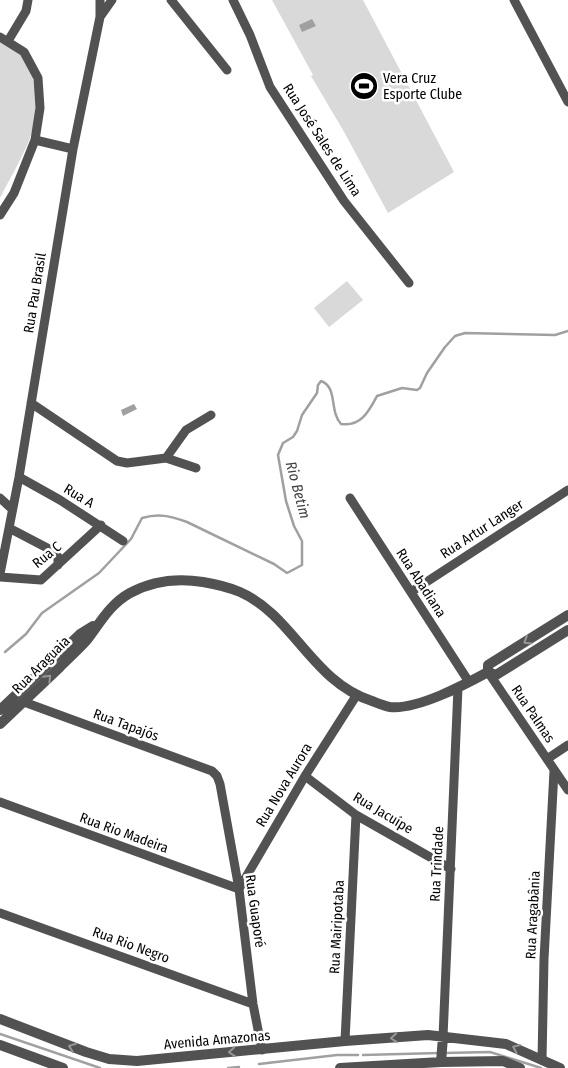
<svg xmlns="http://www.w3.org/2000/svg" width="568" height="1068" font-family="'Fira Sans Condensed',sans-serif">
<rect width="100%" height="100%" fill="#fff"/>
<path fill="#d9d9d9" d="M272 0H363L454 172 388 213 343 130 311 76 313 75Z
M0 42C7 46 18 51 23 57 40 80 39 117 28 143 20 162 9 180 0 198Z
M347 281 363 300 329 327 314 308Z"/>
<path fill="#a0a0a0" d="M312 19 316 26 302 32 299 25Z
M134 404 137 409 123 416 121 410Z"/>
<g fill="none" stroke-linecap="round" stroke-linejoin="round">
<path stroke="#a0a0a0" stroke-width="2.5" d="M5 652 26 634 42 613 99 573 131 539 142 518C159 513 170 516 187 522L274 564 287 573 302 565V541L294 526 286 501 278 455 283 443 293 437 297 431 302 415 317 393 318 385 321 381C338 387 329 411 341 424 361 427 369 411 377 396L402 388 417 390 420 388 427 373 445 347 455 336 465 333 555 335 568 331
M0 1034 100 1068
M445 1053 490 1052 541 1068
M363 1055 439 1053
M259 1064 337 1055H358
M228 1068 239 1067"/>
<path stroke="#525252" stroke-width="9" d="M171 0 227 70
M233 0 250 35 270 87 344 201 409 283
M514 0 568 102
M100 17 112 0
M0 37 24 52 38 78 40 108 35 140 14 193 0 215
M8 41 26 11 28 0
M35 140 73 149
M31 403 117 461 127 463 166 458 186 430 211 415
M166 458 196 468
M19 477 60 500 123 541
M0 498 12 509
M350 498 469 682
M9 528 53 551 58 557V565
M0 574 19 477 73 149 100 17V0
M0 577 41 580 101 525
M411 592 568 490
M488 672 568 790
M24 702 212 771 217 776 220 784 239 889 253 1004 262 1050
M547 759 568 745
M305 776 356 815 451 869
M0 802 239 889 305 776 356 696
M0 913 253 1004
M443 1037 458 688
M345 1041 356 815
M542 1060 544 959 554 771"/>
<path stroke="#525252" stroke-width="10" d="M568 615 488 665V672L496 675 568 630
M0 710 80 634 93 626
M0 724C20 705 40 686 60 667 69 658 79 649 87 640 100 623 110 604 130 593 152 581 178 578 203 582 215 584 228 587 240 592 293 615 312 682 372 701 377 703 384 706 390 707 417 710 464 685 488 672
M0 1019 86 1052 109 1059 137 1061 345 1041 428 1035 506 1044 560 1068
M0 1045 63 1068
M441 1062 443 1037
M340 1068 441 1062 503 1061 520 1068"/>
</g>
<defs><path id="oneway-chevron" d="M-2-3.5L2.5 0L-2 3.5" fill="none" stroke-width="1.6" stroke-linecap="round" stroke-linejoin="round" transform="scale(1.25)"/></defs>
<g stroke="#979797">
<use href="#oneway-chevron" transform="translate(527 641) rotate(148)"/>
<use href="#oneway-chevron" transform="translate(48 678) rotate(-45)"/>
<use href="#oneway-chevron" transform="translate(394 1038) rotate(176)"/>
<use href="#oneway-chevron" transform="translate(72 1047) rotate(-159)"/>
<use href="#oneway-chevron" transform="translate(516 1048) rotate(-156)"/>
<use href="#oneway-chevron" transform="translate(232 1052) rotate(175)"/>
</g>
<defs>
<symbol id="stadium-disc" viewBox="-11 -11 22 22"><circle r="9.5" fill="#000" stroke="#fff"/><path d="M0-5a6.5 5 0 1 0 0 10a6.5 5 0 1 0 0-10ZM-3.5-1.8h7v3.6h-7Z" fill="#fff"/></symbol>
</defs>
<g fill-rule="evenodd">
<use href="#stadium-disc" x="348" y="70" width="32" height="32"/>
</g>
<g text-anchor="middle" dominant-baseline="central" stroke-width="5" stroke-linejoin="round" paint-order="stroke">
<g font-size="14" fill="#000" stroke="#fff" text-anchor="start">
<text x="383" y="78">Vera Cruz<tspan x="383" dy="16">Esporte Clube</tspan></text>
</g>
<g font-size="14" fill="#000" stroke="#fff">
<text transform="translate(322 140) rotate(57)">Rua José Sales de Lima</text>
<text transform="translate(35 293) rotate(-81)">Rua Pau Brasil</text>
<text transform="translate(79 496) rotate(31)">Rua A</text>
<text transform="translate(482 529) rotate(-33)">Rua Artur Langer</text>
<text transform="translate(47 555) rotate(-39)">Rua C</text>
<text transform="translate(421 583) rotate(57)">Rua Abadiana</text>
<text transform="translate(41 665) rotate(-45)">Rua Araguaia</text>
<text transform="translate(533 714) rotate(56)">Rua Palmas</text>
<text transform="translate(126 725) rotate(20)">Rua Tapajós</text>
<text transform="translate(284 785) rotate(-59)">Rua Nova Aurora</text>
<text transform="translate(383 813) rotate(31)">Rua Jacuípe</text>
<text transform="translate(124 833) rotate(20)">Rua Rio Madeira</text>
<text transform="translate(437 864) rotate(-87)">Rua Trindade</text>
<text transform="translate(255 911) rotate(82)">Rua Guaporé</text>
<text transform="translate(533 915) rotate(-87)">Rua Aragabânia</text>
<text transform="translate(337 927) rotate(-87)">Rua Mairipotaba</text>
<text transform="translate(131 945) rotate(20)">Rua Rio Negro</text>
<text transform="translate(217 1040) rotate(-5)">Avenida Amazonas</text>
</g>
<g font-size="15" font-style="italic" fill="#414141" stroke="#fff">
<text transform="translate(298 490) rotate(75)">Rio Betim</text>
</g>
</g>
</svg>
